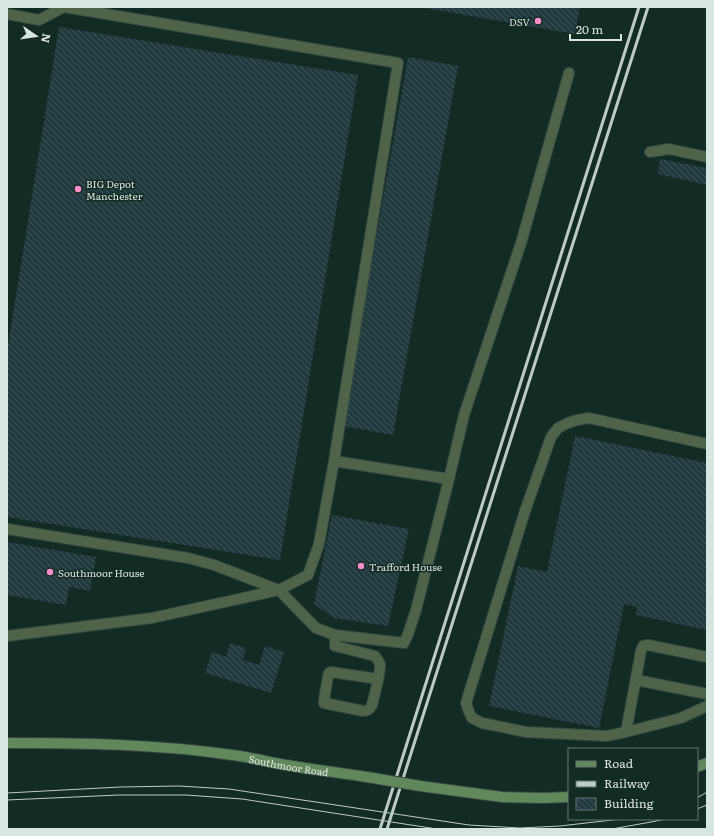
<svg xmlns="http://www.w3.org/2000/svg" width="714" height="836" font-family="Literata,serif">
<defs>
<pattern id="building-back-hatch" width="6" height="6" patternUnits="userSpaceOnUse"><rect width="6" height="6" fill="#203a3e"/><path d="M-1 5l2 2M0 0l6 6M5-1l2 2" fill="none" stroke="#40565a"/></pattern>
</defs>
<rect width="100%" height="100%" fill="#132b25"/>
<path fill="url(#building-back-hatch)" d="M425 7H580L575 34 425 8Z
M59 27 358 75 280 560 7 517V352Z
M408 57 458 66 393 435 343 426Z
M660 159 707 168V185L658 174Z
M575 436 707 463V630L636 615 637 607 624 604 599 728 489 706 518 566 547 572Z
M332 515 409 529 388 626 334 618 314 604Z
M7 542 96 557 90 591 69 587 66 605 7 595Z
M230 643 246 648 243 660 259 665 265 646 284 652 271 693 205 673 212 652 226 657Z"/>
<g fill="none" stroke-linecap="round" stroke-linejoin="round">
<defs>
<path id="lane" d="M7 14 39 20 64 7 398 63 334 461 319 544 308 575 279 590 214 565 188 558 7 529
M650 152 669 149 707 157
M707 444 589 418 577 420 568 423 558 428 551 437 525 511 466 703 469 712 472 718 482 723 526 732 607 736 626 732 681 718 707 706
M334 461 449 479
M335 635V646L375 656C377 659 379 661 380 664 381 673 374 696 372 705 370 709 368 711 363 711L324 703V700L328 676 329 673 331 672 378 679
M7 636 152 618 279 590 316 628 335 635 404 643 408 634 416 610 449 479 464 415 521 243 569 73
M636 680 707 694
M626 732 641 651 643 646 648 645 707 657"/>
<g id="secondary">
<path id="s1" d="M7 743C82 743 157 744 232 755 250 757 268 762 286 765 315 770 344 773 373 778"/>
<path d="M697 767 707 763"/>
<path d="M420 786 502 797 544 798 569 797"/>
</g>
</defs>
<use href="#lane" stroke="#334943" stroke-width="12"/>
<use href="#secondary" stroke="#334943" stroke-width="12"/>
<use href="#lane" stroke="#4d6448" stroke-width="10"/>
<use href="#secondary" stroke="#62875a" stroke-width="10"/>
<path stroke="#bbcbc6" stroke-width="1" d="M7 793 120 787 179 786 229 789 469 825 520 828 560 826 621 819
M697 798 707 792
M7 800 119 795H186L242 799 437 829
M697 809 707 805
M612 829 651 822 666 819"/>
<path stroke="#bbcbc6" stroke-width="3" d="M380 829 639 7
M387 829 648 7"/>
<defs>
<path id="secondary-bridge" d="M373 778 420 786"/>
</defs>
<use href="#secondary-bridge" stroke="#334943" stroke-width="12" stroke-linecap="butt"/>
<use href="#secondary-bridge" stroke="#62875a" stroke-width="10"/>
</g>
<g fill="#f98fca" stroke="#132b25" stroke-width="1.5">
<circle cx="538" cy="21" r="4"/>
<circle cx="78" cy="189" r="4"/>
<circle cx="361" cy="566" r="4"/>
<circle cx="50" cy="572" r="4"/>
</g>
<g text-anchor="middle" dominant-baseline="central" stroke-width="3" stroke-linejoin="round" paint-order="stroke">
<g font-size="10" fill="#d8e6e1" stroke="#132b25" text-anchor="start">
<text x="530" y="21" text-anchor="end">DSV</text>
<text x="86" y="183">BIG Depot<tspan x="86" dy="12">Manchester</tspan></text>
<text x="369" y="566">Trafford House</text>
<text x="58" y="572">Southmoor House</text>
</g>
<g font-size="10" fill="#d8e6e1" stroke="#132b25">
<text stroke="none"><textPath href="#s1" startOffset="283">Southmoor Road</textPath></text>
</g>
</g>
<rect width="714" height="836" fill="none" stroke="#d8e6e1" stroke-width="16"/>
<rect x="568" y="748" width="130" height="72" fill="#132b25" stroke="#627670"/>
<rect x="576" y="761" width="20" height="6" fill="#62875a" stroke="#627670"/>
<text x="604" y="768" font-size="12" fill="#d8e6e1">Road</text>
<rect x="576" y="781" width="20" height="6" fill="#bbcbc6" stroke="#627670"/>
<text x="604" y="788" font-size="12" fill="#d8e6e1">Railway</text>
<rect x="576" y="798" width="20" height="12" fill="url(#building-back-hatch)" stroke="#627670"/>
<text x="604" y="808" font-size="12" fill="#d8e6e1">Building</text>
<g transform="translate(36 36) rotate(103)" stroke="#132b25" stroke-width="3" paint-order="stroke">
<path d="M0-3L7 15L0 10L-7 15Z" fill="#d8e6e1"/>
<text y="-6" font-size="11" font-weight="bold" text-anchor="middle" fill="#d8e6e1">N</text>
</g>
<path d="M570 34v6h51v-6" fill="none" stroke="#d8e6e1" stroke-width="2"/>
<text x="576" y="34" font-size="12" fill="#d8e6e1" stroke="#132b25" stroke-width="3" paint-order="stroke">20 m</text>
</svg>
